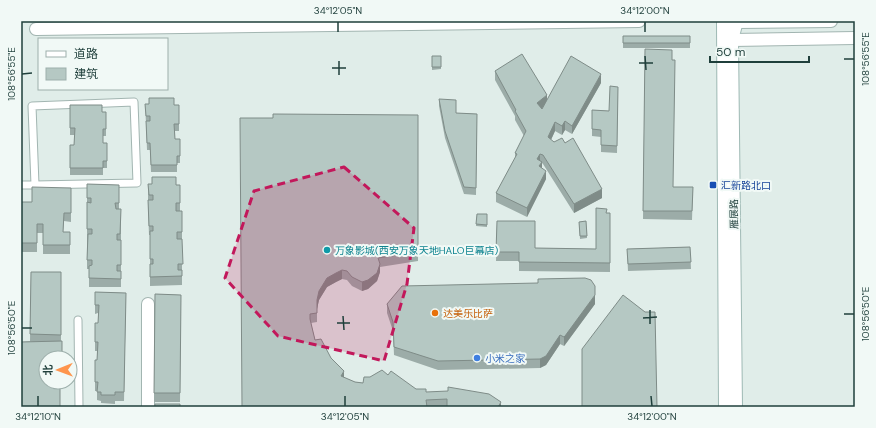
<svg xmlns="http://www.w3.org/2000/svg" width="876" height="428" font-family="'DM Sans','Noto Sans SC',sans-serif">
<rect width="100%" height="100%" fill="#e0ede9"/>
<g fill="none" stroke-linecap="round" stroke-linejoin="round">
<defs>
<path id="service" d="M21 185H35L137 183 134 102 32 106 35 185
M78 320 79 407"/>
<path id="minor" d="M148 304V407"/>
<path id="tertiary" d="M730 21 737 22 831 21
M36 29 639 21
M728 31 732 40 855 38"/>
<path id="secondary" d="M723 21 725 407
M736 407 732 40 737 21"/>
</defs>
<use href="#service" stroke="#a2b5b1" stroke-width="9"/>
<use href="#minor" stroke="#a2b5b1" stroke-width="14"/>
<use href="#tertiary" stroke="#a2b5b1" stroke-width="14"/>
<use href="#secondary" stroke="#9eb9b4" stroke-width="14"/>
<use href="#service" stroke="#fff" stroke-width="7"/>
<use href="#minor" stroke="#fff" stroke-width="12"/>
<use href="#tertiary" stroke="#fff" stroke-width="12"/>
<use href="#secondary" stroke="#fff" stroke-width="12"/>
</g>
<path fill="#9caca8" d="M623 36H690V48H623Z
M645 49 673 187H693L692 220 643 219Z
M432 56H441V69L432 70Z
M495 71 547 100 601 83 572 134 565 130 562 135 555 131 551 140 602 198 574 213 543 164 542 163V168L546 179 527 217 496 202V193L515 158V153L524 136 515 120V116L495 80Z
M618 87 617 153 601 152V137L592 136V110L609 111Z
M149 98 174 105 179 124V131H175V139H180V163H177V172H151L150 150H147L146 123 145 104H149Z
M439 99 456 113 477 114 476 195 464 194 445 138 439 106Z
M70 105 102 112H106V136H103V143H107V168H103V175H70V145H74L75 135H70Z
M418 115V261L380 267V272L377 281 368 289 362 291 352 286 347 280 342 279 336 282 327 287 319 300 317 309V322L311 323 315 340 331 358 344 378 355 382 363 383 388 375 416 389 426 392 501 407H242L273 118Z
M87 184 119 185V209H121V287H89V269H87Z
M148 184 180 185V211H182V285L150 286V235H149L148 209Z
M71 188V222L64 221 63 232H70V254H43V233H37V252H21V202H32Z
M607 213H610V272L519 271V261H496L497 221 535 248 596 249Z
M477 214H487V227L476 226Z
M586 221 587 238 580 239 579 222Z
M690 247 691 269 628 271 627 249Z
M31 272H61V341H62V356H70V358H46V382H70V383H60V407H21V342L33 341H30Z
M95 292 126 293 124 401H115V404L101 403V401L97 400V391H95V360H97V351H95V323H98V313L95 314Z
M155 294 181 295 180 402H154Z
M387 304H595L565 345 564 346 560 344 546 365 540 368 438 370 394 355 393 331 387 313Z"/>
<path fill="#7f8c88" d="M601 74V83L572 134V126Z
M547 95V104L537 112V103Z
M565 121V130L562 135V126Z
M555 122V131L548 146V137Z
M540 154V163L537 159Z
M542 162V171L539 166Z
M546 171V179L527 217V208Z
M602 189V198L574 213V204Z
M380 264V272L377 281 368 289 362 291V282Z
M342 270V279L336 282 327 287 319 300 317 309V322V300L319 291 327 278 336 273Z
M595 295V304L564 346V337Z
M560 335V344L546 365 540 368V359Z
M344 371V380L341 376Z
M501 402V407H498Z"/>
<path fill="#b5c8c3" stroke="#7f8c88" d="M623 36H690V43H623Z
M645 49 672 50V60H675L673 187H693L692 211H643Z
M522 54 547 95 537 103 542 109 571 56 601 74 572 126 565 121 562 126 555 122 548 137 554 142 562 138 565 143 573 138 602 189 574 204 543 155 540 154 537 159 542 162 539 166 546 171 527 208 496 193 517 154 515 153 526 131 515 111 516 110 495 71Z
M432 56H441V67H432Z
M610 86 618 87 617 146 601 145V130L592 129V110L609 111Z
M149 98H174V105H179V124H174L175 139H180V156H177V165H151L150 143H147L146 121H150V116H146L145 104H149Z
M439 99 456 100V113L477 114 476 188 464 187 445 131Z
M70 105H102V112H106V129H103V143H107V161H103V168H70V145H74L75 128H70Z
M273 114 418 115V252L378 258 380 264 377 273 368 280 362 282 352 277 347 271 342 270 336 273 327 278 319 291 317 300V313L310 314V319L315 340 321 339 331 358 344 371 341 376 355 382 363 383 364 377H370L382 370 388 375 391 371 416 389H426V392L448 391V387L489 394 501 402 498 407H447V399L426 400 427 407H242L240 118H273Z
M152 177H176V185H180V203H176V211H182V232H177V239H182L183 264H178V270H182V276L150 277V264H153V259H150V231H153V226H149L148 200H153V195H149L148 184H152Z
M87 184 119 185V203H115L116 209H121L120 234H117V240H121V265H117V271H121V279L89 278V266L92 265V260H87L88 234H92V229H87V202L91 203V198H87Z
M32 187 71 188V213H64L63 232H70V245H43V224H37V243H21V202H32Z
M596 208 607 209 606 213H610V263L519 262V252H496L497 221H535V248L596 249Z
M477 214H487V225L476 224Z
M586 221 587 236H580L579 222Z
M690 247 691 262 628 264 627 249Z
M31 272H61V335L30 334Z
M585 278 591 280 595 286V295L565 336 564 337 560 335 546 356 540 359 438 361 394 347 393 322 387 304 402 286 538 283V279Z
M95 292 126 293 124 392H115V395H101V392H97L98 382H95V360H97L98 342H95V323H98L99 305H95Z
M155 294 181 295 180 393H154Z
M623 295 645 312H655L657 407H582V349Z
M62 341V356H70V358H46V382H60V407H21V342Z
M155 404H180V407H155Z"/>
<path fill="#c2185b" fill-opacity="0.2" stroke="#c2185b" stroke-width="3" stroke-dasharray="8 5" stroke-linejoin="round" d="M344 167 414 228 407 284 384 361 278 336 225 278 254 191Z"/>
<path fill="none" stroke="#1f3f3b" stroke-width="1.5" d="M338 22V32M645 22V32M645 56 646 70M844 59H854M339 61V75M639 63H653M332 68H346M22 74 32 73M650 310V324M844 314H854M343 316 344 330M643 318 657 317M337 323H350M22 328H32M38 396V406M345 396V406M651 396 652 406"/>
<rect fill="#1a4fb4" stroke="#f1f9f6" stroke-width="1.5" x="709" y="181" width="8" height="8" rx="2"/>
<circle fill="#0f9aa8" stroke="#f1f9f6" stroke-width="1.5" cx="327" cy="250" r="4"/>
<circle fill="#e8710a" stroke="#f1f9f6" stroke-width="1.5" cx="435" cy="313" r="4"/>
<circle fill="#3f7fe0" stroke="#f1f9f6" stroke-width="1.5" cx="477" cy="358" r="4"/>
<g text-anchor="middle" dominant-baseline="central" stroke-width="4" stroke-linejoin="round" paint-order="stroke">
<g font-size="10" fill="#164399" stroke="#f1f9f6" text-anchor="start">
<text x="721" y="185">汇新路北口</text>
</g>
<g font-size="10" fill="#1f3f3b" stroke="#f1f9f6">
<text transform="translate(734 214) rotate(-91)">雁展路</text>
</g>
<g font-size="10" fill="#0d838f" stroke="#f1f9f6" text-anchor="start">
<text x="335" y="250">万象影城(西安万象天地HALO巨幕店)</text>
</g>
<g font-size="10" fill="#c56008" stroke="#f1f9f6" text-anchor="start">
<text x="443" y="313">达美乐比萨</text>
</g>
<g font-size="10" fill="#366cbe" stroke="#f1f9f6" text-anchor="start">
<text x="485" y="358">小米之家</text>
</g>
</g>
<rect width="876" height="428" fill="none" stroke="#f1f9f6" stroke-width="44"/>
<rect x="38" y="38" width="130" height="52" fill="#f1f9f6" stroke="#9dafab"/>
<rect x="46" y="51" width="20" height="6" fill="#ffffff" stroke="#9dafab"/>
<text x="74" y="58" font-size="12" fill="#1f3f3b">道路</text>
<rect x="46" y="68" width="20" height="12" fill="#b5c8c3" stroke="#9dafab"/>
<text x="74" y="78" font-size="12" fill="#1f3f3b">建筑</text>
<g transform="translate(58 370) rotate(269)"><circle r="19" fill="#f1f9f6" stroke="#9dafab"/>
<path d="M0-3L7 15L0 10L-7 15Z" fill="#fe954d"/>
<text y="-6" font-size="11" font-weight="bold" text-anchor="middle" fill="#1f3f3b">北</text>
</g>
<path d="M710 56v6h99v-6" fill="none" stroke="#1f3f3b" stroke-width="2"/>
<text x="716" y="56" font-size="12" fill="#1f3f3b" stroke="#f1f9f6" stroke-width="3" paint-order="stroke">50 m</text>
<rect x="22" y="22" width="832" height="384" fill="none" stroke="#1f3f3b" stroke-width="1.5"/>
<g font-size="10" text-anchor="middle" fill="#1f3f3b">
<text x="338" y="14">34°12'05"N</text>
<text x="645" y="14">34°12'00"N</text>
<text transform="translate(865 59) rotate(-90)" y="4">108°56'55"E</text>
<text transform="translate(11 74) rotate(-90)" y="4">108°56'55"E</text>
<text transform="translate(865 314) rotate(-90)" y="4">108°56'50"E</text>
<text transform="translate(11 328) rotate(-90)" y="4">108°56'50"E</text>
<text x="38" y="420">34°12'10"N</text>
<text x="345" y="420">34°12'05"N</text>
<text x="652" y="420">34°12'00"N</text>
</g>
</svg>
